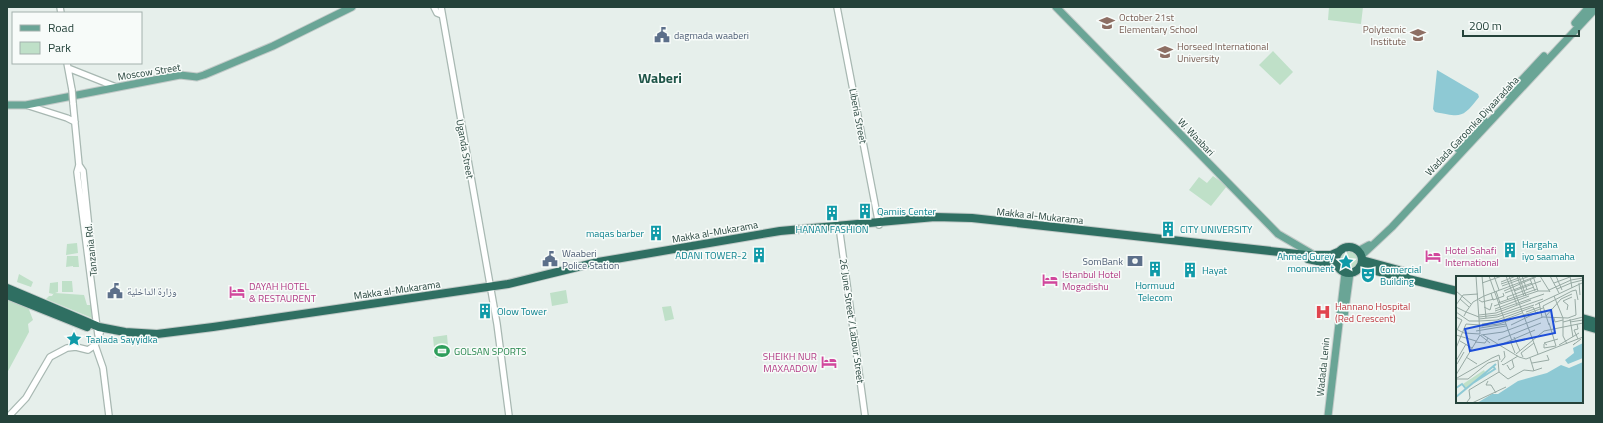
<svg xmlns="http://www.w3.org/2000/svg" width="1603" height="423" font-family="'Titillium Web','Noto Naskh Arabic',sans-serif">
<rect width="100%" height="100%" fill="#e6efeb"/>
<path fill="#bfe0c8" d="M1329 7H1363L1361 24 1328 20Z
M1273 51 1293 72 1280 85 1259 65Z
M1213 176 1227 186 1211 206 1189 190 1199 177 1207 183Z
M77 243 78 253 66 255 67 244Z
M1340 260a9 9 0 1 1 18 0a9 9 0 1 1-18 0Z
M67 256H78L79 267H73V259V266L66 267Z
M19 274 33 282 31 287 17 282Z
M62 281H72L73 292H62Z
M58 282V292L55 293 84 295 87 305H91L92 318 46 299 49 296H52L54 293 53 294 49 293 50 283Z
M566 290 568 303 552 306 550 293Z
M7 298 28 307 33 320 28 324 29 332 7 373Z
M671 306 674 319 665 321 662 307Z
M447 335 449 357 435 358 433 337Z"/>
<path fill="#8ec9d4" d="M1437 70 1478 94 1479 97C1462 119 1461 117 1435 112L1433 109Z"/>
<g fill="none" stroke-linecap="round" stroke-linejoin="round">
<defs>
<path id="minor" d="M60 7 61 13
M434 7 437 13 442 15
M441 7 497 324 509 416
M837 7 879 225
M67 63 72 90
M68 68 116 87
M73 103 79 165 77 172 98 335
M26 105 67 118 75 122
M79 165 83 171 93 267
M839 226 865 416
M95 345 100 333
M95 345 103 368 109 416
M9 416 26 398 50 357 67 348 76 347 88 350 95 345"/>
<path id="major" d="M1056 7 1278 234 1314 255
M1575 23 1589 7
M1508 95 1544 56
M7 105H26L180 75 197 77 204 75 273 46 352 7
M1458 149 1484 120
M1358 251 1369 245
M1361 256 1392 227 1596 8
M1344 317 1350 273
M1328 416 1345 273"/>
<path id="highway" d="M1336 260a13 13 0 1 1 26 0a13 13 0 1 1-26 0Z
M1308 259 1336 265
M1362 260 1406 272
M1360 267 1457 291
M7 288 99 327 125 332 157 334 213 327 508 284 598 262 780 231 935 217 972 218 1307 255H1331L1338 252
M7 295 87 327
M1582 318 1596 322
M1582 325 1596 329"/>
</defs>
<use href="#minor" stroke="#a8b8b2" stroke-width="8"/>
<use href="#major" stroke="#c2cac8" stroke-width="9"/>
<use href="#highway" stroke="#c2cac8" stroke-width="10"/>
<use href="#minor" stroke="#fff" stroke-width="5.5"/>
<use href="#major" stroke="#6aa596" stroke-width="7"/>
<use href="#highway" stroke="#2f6f62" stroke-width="8"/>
<defs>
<path id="minor-bridge" d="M72 90 73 103"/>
</defs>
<use href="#minor-bridge" stroke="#a8b8b2" stroke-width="8" stroke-linecap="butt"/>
<use href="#minor-bridge" stroke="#fff" stroke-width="5.5"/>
</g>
<defs>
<symbol id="school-bare" viewBox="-9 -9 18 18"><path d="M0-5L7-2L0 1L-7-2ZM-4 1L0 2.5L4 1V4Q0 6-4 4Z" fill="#8d6e63" stroke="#f7fbf9" stroke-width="2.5" paint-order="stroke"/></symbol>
<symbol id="civic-bare" viewBox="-9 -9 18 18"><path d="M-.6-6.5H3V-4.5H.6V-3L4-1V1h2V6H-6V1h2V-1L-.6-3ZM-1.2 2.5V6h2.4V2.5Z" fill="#5c6f8a" stroke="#f7fbf9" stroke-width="2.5" paint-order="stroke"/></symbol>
<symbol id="university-bare" viewBox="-9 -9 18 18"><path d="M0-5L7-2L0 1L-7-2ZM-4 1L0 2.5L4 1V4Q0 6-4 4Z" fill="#8d6e63" stroke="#f7fbf9" stroke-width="2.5" paint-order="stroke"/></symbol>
<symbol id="building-bare" viewBox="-9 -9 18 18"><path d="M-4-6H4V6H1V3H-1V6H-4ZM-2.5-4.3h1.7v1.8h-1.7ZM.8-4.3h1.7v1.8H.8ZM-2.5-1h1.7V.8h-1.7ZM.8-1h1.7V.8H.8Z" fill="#0f9aa8" stroke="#f7fbf9" stroke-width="2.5" paint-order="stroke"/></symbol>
<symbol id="hotel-bare" viewBox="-9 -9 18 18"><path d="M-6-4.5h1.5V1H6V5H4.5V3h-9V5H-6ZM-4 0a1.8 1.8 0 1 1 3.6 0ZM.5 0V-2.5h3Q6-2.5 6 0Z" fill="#d1479c" stroke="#f7fbf9" stroke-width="2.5" paint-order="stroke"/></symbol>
<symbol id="bank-bare" viewBox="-9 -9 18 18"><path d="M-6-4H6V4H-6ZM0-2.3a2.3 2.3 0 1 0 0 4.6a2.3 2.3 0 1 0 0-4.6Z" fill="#5c6f8a" stroke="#f7fbf9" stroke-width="2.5" paint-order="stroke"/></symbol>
<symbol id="sight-bare" viewBox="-9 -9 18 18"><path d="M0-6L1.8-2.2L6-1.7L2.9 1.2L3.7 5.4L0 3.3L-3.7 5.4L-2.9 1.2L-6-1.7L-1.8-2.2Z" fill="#0f9aa8" stroke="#f7fbf9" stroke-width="2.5" paint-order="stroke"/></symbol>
<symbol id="theatre-bare" viewBox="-9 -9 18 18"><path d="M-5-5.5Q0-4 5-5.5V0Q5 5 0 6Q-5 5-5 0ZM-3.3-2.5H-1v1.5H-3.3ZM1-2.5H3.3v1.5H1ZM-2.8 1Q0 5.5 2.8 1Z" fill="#0f9aa8" stroke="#f7fbf9" stroke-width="2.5" paint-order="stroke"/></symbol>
<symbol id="hospital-bare" viewBox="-9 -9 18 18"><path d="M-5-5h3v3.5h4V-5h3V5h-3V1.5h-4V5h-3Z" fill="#e0444e" stroke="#f7fbf9" stroke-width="2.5" paint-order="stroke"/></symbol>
<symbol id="stadium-bare" viewBox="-9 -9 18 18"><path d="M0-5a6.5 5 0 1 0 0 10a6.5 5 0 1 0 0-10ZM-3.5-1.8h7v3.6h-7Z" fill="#2e9e5b" stroke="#f7fbf9" stroke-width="2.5" paint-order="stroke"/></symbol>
</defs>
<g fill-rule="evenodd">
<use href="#school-bare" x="1096" y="12" width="22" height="22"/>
<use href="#civic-bare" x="651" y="24" width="22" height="22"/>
<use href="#school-bare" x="1407" y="24" width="22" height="22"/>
<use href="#university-bare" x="1154" y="41" width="22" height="22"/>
<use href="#building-bare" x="854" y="200" width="22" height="22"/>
<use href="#building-bare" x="821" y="202" width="22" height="22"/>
<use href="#building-bare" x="1157" y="218" width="22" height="22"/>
<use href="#building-bare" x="645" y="222" width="22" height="22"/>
<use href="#building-bare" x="1499" y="239" width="22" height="22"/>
<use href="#building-bare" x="748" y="244" width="22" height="22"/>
<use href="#hotel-bare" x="1422" y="245" width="22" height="22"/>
<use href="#civic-bare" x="539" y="248" width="22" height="22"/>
<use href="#bank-bare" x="1124" y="250" width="22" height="22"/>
<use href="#sight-bare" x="1335" y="251" width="22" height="22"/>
<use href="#building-bare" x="1144" y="258" width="22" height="22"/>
<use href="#building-bare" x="1179" y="259" width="22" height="22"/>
<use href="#theatre-bare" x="1357" y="264" width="22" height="22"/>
<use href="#hotel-bare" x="1039" y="269" width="22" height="22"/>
<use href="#civic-bare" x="104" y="280" width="22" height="22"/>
<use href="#hotel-bare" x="226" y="281" width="22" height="22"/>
<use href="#building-bare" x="474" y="300" width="22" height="22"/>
<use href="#hospital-bare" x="1312" y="301" width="22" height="22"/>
<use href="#sight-bare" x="63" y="328" width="22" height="22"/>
<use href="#stadium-bare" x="431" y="340" width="22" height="22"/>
<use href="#hotel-bare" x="818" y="351" width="22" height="22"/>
</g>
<g text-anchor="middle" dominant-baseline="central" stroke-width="3" stroke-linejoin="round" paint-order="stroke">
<g font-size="10" fill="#785e54" stroke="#f7fbf9" text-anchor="start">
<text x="1119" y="17">October 21st<tspan x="1119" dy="12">Elementary School</tspan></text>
<text x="1406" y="29" text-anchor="end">Polytecnic<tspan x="1406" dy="12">Institute</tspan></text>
<text x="1177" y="46">Horseed International<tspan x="1177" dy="12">University</tspan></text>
</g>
<g font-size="10" fill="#4e5e75" stroke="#f7fbf9" text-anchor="start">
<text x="674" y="35">dagmada waaberi</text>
<text x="562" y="253">Waaberi<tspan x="562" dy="12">Police Station</tspan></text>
<text x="1123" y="261" text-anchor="end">SomBank</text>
<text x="127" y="291">وزارة الداخلية</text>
</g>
<g font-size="10" fill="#24423a" stroke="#f7fbf9">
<text transform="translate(149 72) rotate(-9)">Moscow Street</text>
<text transform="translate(858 116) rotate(79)">Liberia Street</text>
<text transform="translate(1472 126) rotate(-47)">Wadada Garoonka Diyaaradaha</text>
<text transform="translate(1196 137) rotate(46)">W. Waabari</text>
<text transform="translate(465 149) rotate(80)">Uganda Street</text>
<text transform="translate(1040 216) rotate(6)">Makka al-Mukarama</text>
<text transform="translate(715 232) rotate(-10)">Makka al-Mukarama</text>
<text transform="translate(91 250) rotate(-96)">Tanzania Rd.</text>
<text transform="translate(397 290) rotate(-8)">Makka al-Mukarama</text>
<text transform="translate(852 321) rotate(82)">26 June Street / Labour Street</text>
<text transform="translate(1323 367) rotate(-84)">Wadada Lenin</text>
</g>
<g font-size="10" fill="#0d838f" stroke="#f7fbf9" text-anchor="start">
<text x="877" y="211">Qamiis Center</text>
<text x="832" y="229" text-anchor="middle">HANAN FASHION</text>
<text x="1180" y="229">CITY UNIVERSITY</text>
<text x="644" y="233" text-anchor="end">maqas barber</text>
<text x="1522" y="244">Hargaha<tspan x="1522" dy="12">iyo saamaha</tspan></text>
<text x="747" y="255" text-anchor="end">ADANI TOWER-2</text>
<text x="1334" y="256" text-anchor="end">Ahmed Gurey<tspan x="1334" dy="12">monument</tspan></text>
<text x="1380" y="269">Comercial<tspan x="1380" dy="12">Building</tspan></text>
<text x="1202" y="270">Hayat</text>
<text x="1155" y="285" text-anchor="middle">Hormuud<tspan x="1155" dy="12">Telecom</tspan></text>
<text x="497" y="311">Olow Tower</text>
<text x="86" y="339">Taalada Sayyidka</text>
</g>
<g font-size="10" fill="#b23c85" stroke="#f7fbf9" text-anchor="start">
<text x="1445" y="250">Hotel Sahafi<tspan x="1445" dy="12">International</tspan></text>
<text x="1062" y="274">Istanbul Hotel<tspan x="1062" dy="12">Mogadishu</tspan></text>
<text x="249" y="286">DAYAH HOTEL<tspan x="249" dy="12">&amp; RESTAURENT</tspan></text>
<text x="817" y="356" text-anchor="end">SHEIKH NUR<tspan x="817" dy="12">MAXAADOW</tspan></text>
</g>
<g font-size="10" fill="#be3a42" stroke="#f7fbf9" text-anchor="start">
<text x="1335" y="306">Hannano Hospital<tspan x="1335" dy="12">(Red Crescent)</tspan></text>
</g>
<g font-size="10" fill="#27864d" stroke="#f7fbf9" text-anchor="start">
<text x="454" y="351">GOLSAN SPORTS</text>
</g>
<g font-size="14" font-weight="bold" fill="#1f5548" stroke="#f7fbf9">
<text x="660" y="77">Waberi</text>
</g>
</g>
<g transform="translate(1456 276)">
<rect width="127" height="127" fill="#e6efeb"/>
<path d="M28 94 29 96 10 112 7 108Z" fill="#bfe0c8"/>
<path d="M127 67V82L112 88 109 84 118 77 117 72ZM127 86V127H21L36 118H42L62 105 91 97 105 89 113 92Z" fill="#8ec9d4"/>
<path fill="none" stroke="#8ec9d4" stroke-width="2" d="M17 107 39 93 37 90M0 112 6 108 10 113M0 121 40 88"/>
<path fill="none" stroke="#98aaa4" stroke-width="1" d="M20 0 24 58M26 0 30 42M33 0 56 65M38 0 43 14M50 0 61 29M53 0 82 78M61 0 68 20M63 0 70 20M66 0 71 14M77 0 82 15M84 0 94 16M94 0 103 17M100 0 106 14M114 0 116 12M74 3 79 15M115 4 127 2M45 6 60 0M26 7 46 0M98 7 114 1M115 7 127 4V2M123 7 124 19M45 8 63 2M46 10 74 0M101 13 115 7M93 14 115 4M0 15 15 28M40 15 44 27M48 15 80 1M58 15 85 5M35 17 37 24 48 20 47 17M49 17 76 7M98 20 107 42M4 23 13 31M119 23 120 39M23 24 26 26 38 23M52 24 51 21 78 11M83 26 86 41M42 27 81 13M0 29 7 19 22 18M79 29 126 7M38 30 82 15H94M87 30 93 49M87 30 116 15 120 14 122 24M0 31 10 36 17 26 28 20 81 0M28 31 34 34 36 27M39 33 73 20M111 34 112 29 107 25 116 21M39 35 88 18M0 36 13 45H23M70 36 84 31M23 39 40 37 75 24M8 40 10 36 23 41 41 39 87 23M90 40 105 23 116 18M0 41 6 44 1 54M98 42 99 46 107 44M107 42V60L111 68M23 43 41 41 78 29M114 43 117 61M23 45 41 44 77 31 80 37M107 46 127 41M114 46 127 44M93 47 100 70M26 48 42 46 66 37M121 48 122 53 118 54 122 63M55 49 82 36M26 50 43 48 87 32M24 52 50 48M0 53 8 57 24 58M20 55 50 50M0 59 20 65M24 59 34 67M25 59 47 56 87 41 112 42 120 39M27 59 63 81 70 83 127 61M58 61 64 75M42 64 85 47M54 64 59 77M4 65 16 72M19 66 29 67 32 62M119 67 117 69 125 63M88 68V72L100 70M44 69 79 54M91 69 88 67 102 63M103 69 123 57M0 72 10 48 24 49M60 78 88 55 127 47M10 81 21 88M67 81 65 77 78 67M74 82 78 95M0 85 10 68M45 86 49 81 48 75M76 87 93 84 91 79M1 88 8 76M46 88 47 89 62 80M51 89 54 94 58 91 56 84M0 99 24 59M1 102 36 82 43 79 44 84M0 103H12L32 87 42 84 43 96 52 103 68 94 77 95 86 92M32 105 30 109H35L40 117M11 126 14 122 13 114 43 96M16 127 50 111"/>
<path fill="#1d4ed8" fill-opacity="0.15" stroke="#1d4ed8" stroke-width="2" d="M95 34 99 57 14 75 9 53Z"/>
<rect width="127" height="127" fill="none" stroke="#24423a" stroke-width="2"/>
</g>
<rect width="1603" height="423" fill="none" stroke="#24423a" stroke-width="16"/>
<rect x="12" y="12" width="130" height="52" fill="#f7fbf9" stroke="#a3b1ad"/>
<rect x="20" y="25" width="20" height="6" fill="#6aa596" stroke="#a3b1ad"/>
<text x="48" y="32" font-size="12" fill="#24423a">Road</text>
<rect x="20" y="42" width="20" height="12" fill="#bfe0c8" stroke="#a3b1ad"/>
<text x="48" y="52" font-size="12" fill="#24423a">Park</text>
<path d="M1463 30v6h116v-6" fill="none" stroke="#24423a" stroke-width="2"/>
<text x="1469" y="30" font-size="12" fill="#24423a" stroke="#f7fbf9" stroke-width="3" paint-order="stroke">200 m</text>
</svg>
